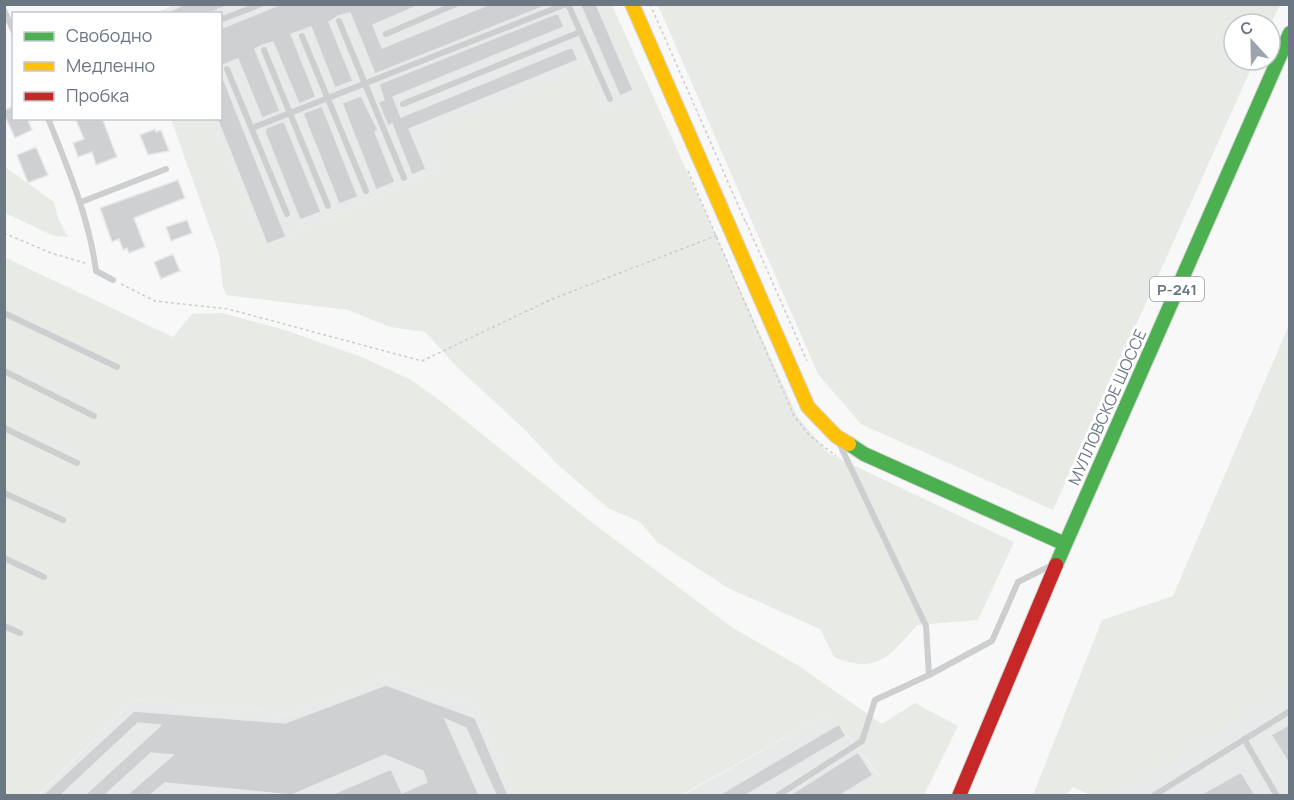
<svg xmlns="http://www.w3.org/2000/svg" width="1294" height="800" font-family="Manrope,sans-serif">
<rect width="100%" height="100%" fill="#f8f8f8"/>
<path fill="#e8eaea" d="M177 4 602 5 643 97 605 113 586 70 427 133 438 169 265 247 213 119 220 118V14H160V11Z
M1289 675V795L1100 796Z
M387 676 475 705 514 795 38 796 134 700 289 714Z
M829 713 880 777 850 795 681 796Z"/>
<path fill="#e8eae6" d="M602 5H612L797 416 828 453 1014 542 978 620 917 625C890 656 877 675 834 657L820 629 728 588 657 542 640 522 608 508 557 464 524 429 457 367 425 332 390 327 348 310 226 295 223 287 219 254 171 119H213L265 247 438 169 426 133 586 69 605 113 642 97Z
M658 5H1280L1270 26V24H1234V60H1255L1053 510 861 424 818 374Z
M5 167 54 202 58 218 68 237 54 236 5 213Z
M4 257 173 337 192 314 222 313 285 330 364 358 411 380 442 402 594 524 733 628 799 666 882 724 915 703 958 726 924 795H850L880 776 829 713 681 795H514L475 705 387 676 289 714 134 700 38 795H5Z
M1289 325V685L1111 795H1090L1073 787 1066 795H1033L1102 620 1173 596Z"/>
<path fill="#cfd0d2" stroke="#e8e8e8" stroke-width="1.5" d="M185 4H229V5L207 14H164Z
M281 4H422L373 25 382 48 490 4H550L375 74 350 13 338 16 329 22 353 81 335 88 311 27 291 34 316 97 299 104 273 42 263 45 255 49 280 111 262 118 238 59 220 66V29Z
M580 4H596L633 90 620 96Z
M558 13 564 27 393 97 401 117 572 47 578 60 409 129 426 169 412 175 392 124 388 126 378 102 384 100 379 84Z
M221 73 286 237 267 244 217 118H220Z
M361 96 378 130 375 132 395 182 376 190 342 103Z
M14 106V118H27L32 130 15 138 4 114V110Z
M322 106 358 197 339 204 303 113Z
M75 118H102L117 157 96 165 92 152 78 157 73 143 84 139Z
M284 121 321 212 300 220 265 132 266 128Z
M155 129 156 132 161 130 169 151 148 155 140 135Z
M36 147 48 175 28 183 17 155Z
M178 180 185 198 134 218 145 247 129 253 127 248 123 250 119 239 112 242 100 208Z
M187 220 192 233 171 241 166 227Z
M173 254 180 271 161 279 154 262Z
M386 685 475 718 508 795H496L466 728 445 719 479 795H331L391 769 402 793 427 782 423 771 385 755 292 795 165 783 150 795H127L173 755 151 753 105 795H85L161 725 138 723 61 795H43L134 711 285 723Z
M839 724 846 736 746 795H719Z
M1290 724V765L1271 735Z
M858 752 873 775 841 795H790Z
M1241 772 1255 795H1200Z"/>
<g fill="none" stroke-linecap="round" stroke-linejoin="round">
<defs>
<path id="fast" d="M849 444 864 454 1065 544
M1056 565 1290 33"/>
<path id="slow" d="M632 4 808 407 836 436 849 444"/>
<path id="jam" d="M959 796 1056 565"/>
</defs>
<use href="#fast" stroke="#d5d6d6" stroke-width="16"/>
<use href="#slow" stroke="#d5d6d6" stroke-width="16"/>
<use href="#jam" stroke="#d5d6d6" stroke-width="16"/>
<path stroke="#cbcccd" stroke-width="1.5" stroke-dasharray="3 3" stroke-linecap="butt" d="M650 4 745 221 743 222
M688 171 794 416 809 435 836 456
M746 222 807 361
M4 233 51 253 85 263
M121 284 155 301 228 309 422 361 550 300 718 235"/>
<path stroke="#cdcecf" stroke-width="6" d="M568 4 610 99
M4 10 14 32
M220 20 261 4
M339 21 404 178
M386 34 456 4
M302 36 366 191
M264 50 328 206
M227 69 287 214
M403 104 580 32
M48 118C68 169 89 217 96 271L113 280
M252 128 566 4
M81 202 166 169
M4 313 117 367
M4 371 94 416
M4 428 77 463
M4 493 63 520
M4 558 44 577
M4 626 20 633
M929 675 992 641 1018 582 1048 567
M1244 739 1277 796
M777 796 862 741 875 700 929 675 926 626 840 445
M1153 796 1290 711"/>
<use href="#fast" stroke="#4caf50" stroke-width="14"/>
<use href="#slow" stroke="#ffc107" stroke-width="14"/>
<use href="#jam" stroke="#c62828" stroke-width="14"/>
</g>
<g text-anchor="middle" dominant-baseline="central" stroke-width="6" stroke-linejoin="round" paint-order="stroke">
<rect fill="#fff" stroke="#97a0a9" stroke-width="1.5" x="1150" y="277" width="54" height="24" rx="4.5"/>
<g font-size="15" font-weight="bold" fill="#6b7884">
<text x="1177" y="289">Р-241</text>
</g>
<g font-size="16" fill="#6b7884" stroke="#fff">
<text transform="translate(1107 407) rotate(-66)">МУЛЛОВСКОЕ ШОССЕ</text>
</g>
</g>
<rect width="1294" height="800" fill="none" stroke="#6b7884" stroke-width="12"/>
<rect x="12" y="12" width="210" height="108" fill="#ffffff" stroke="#c4c9ce" stroke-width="1.5"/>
<rect x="24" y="32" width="30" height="9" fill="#4caf50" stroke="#c4c9ce" stroke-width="1.5"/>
<text x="66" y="42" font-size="18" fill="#6b7884">Свободно</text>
<rect x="24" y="62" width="30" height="9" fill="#ffc107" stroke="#c4c9ce" stroke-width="1.5"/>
<text x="66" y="72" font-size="18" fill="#6b7884">Медленно</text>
<rect x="24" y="92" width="30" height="9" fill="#c62828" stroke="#c4c9ce" stroke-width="1.5"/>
<text x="66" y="102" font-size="18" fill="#6b7884">Пробка</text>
<g transform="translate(1252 42) rotate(338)"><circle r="28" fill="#ffffff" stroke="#c4c9ce" stroke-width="1.5"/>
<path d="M0-4.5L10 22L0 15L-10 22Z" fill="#9ca5ad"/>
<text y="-9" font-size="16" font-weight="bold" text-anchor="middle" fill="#6b7884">С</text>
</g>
</svg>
